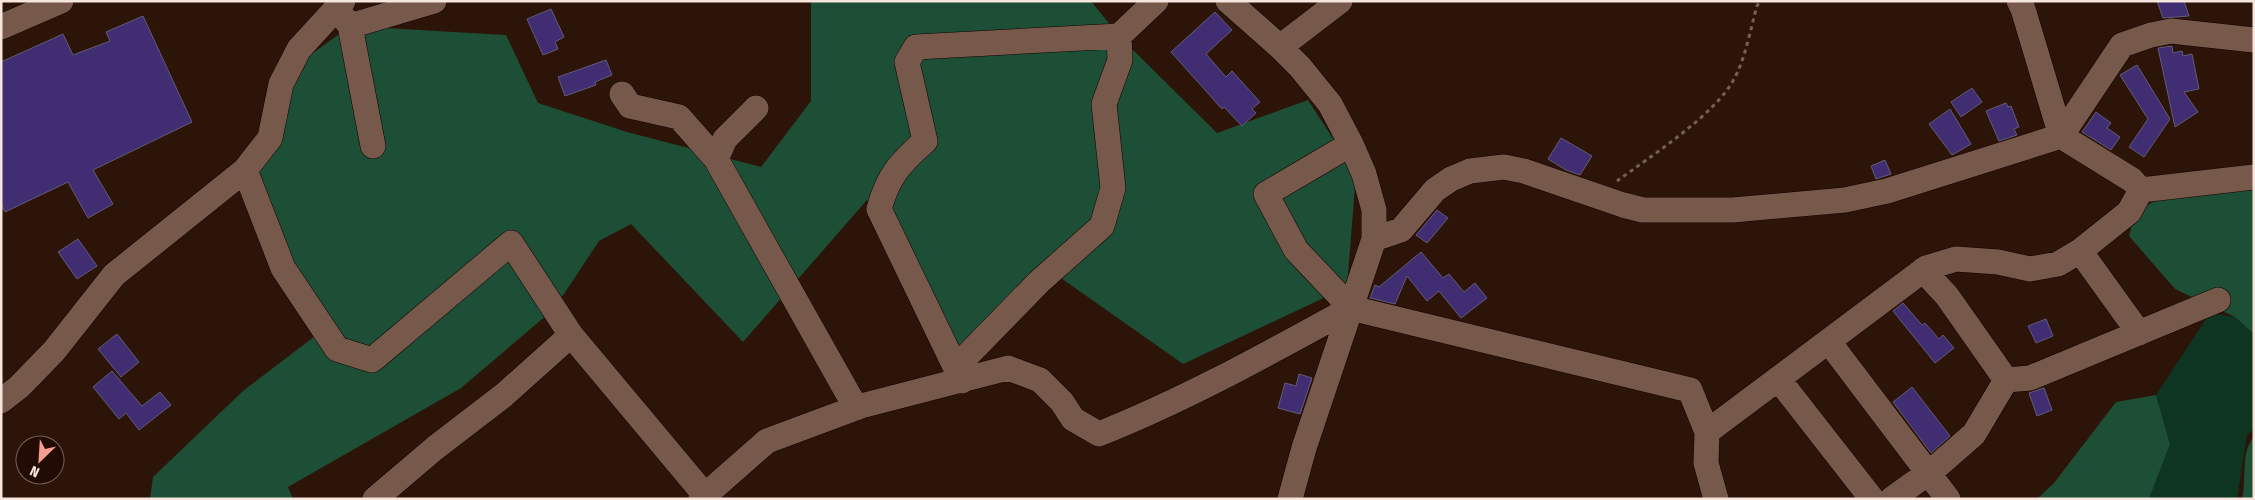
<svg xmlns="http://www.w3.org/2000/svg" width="2255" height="500" font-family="'Fira Sans Condensed',sans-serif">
<rect width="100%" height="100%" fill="#2c1408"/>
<path fill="#0e3422" d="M2210 313 2235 317 2254 334V429L2247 435 2237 499H2149L2170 444 2156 395Z"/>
<path fill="#1d4e36" d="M811 1H1091L1119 36 1217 133 1308 100 1356 174 1347 287 1183 364 1051 271 956 367 867 200 743 342 631 224 599 241 554 309 461 388 288 487 293 499H150L153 477 243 391 323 330 256 174 287 72 350 26 506 35 538 103 627 132 761 167 811 101Z
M2254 188V334L2235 317 2175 289 2129 236C2131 230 2132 222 2135 217 2155 187 2221 191 2254 188Z
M2156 395 2170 444 2149 499H2037L2054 483 2116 402Z
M2254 437V499H2242C2247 479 2240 452 2254 437Z"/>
<path fill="#412d72" stroke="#615c78" d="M2157 1H2184L2189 16 2163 18Z
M551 9 564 37 555 42 558 49 543 55 527 19Z
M1215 12 1232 30 1206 54 1226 77 1232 71 1260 102 1252 109 1256 113 1242 126 1224 107 1222 109 1171 52Z
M143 16 192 122 93 170 113 204 88 218 68 182 5 212 1 204V62L63 34 73 55 110 41 106 32Z
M2172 46 2173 53 2182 51 2183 56 2192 54 2199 89 2184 92 2198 112 2175 127 2158 48Z
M606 60 612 75 595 82 596 85 565 96 558 77Z
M2137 65 2170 119 2144 157 2129 147 2148 119 2120 75Z
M1972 88 1982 102 1961 117 1951 102Z
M2006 103 2008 107 2011 106 2019 127 2014 129 2017 135 1999 141 1986 111Z
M1950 109 1971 144 1952 155 1929 124Z
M2096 112 2111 123 2107 128 2120 137 2111 150 2082 132Z
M1561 138 1592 156 1580 175 1566 170 1548 159Z
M1885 160 1891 174 1876 179 1871 166Z
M1437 210 1448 218 1427 243 1416 235Z
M78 239 97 266 77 279 58 252Z
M1421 252 1443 278 1449 274 1464 292 1475 283 1487 298 1461 318 1439 291 1427 301 1407 276 1395 304 1370 298 1375 285 1379 287Z
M1903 303 1922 325 1925 323 1939 339 1943 335 1954 348 1935 363 1893 311Z
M2046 319 2053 336 2036 343 2028 326Z
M117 334 139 362 121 377 98 349Z
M112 371 142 406 160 392 171 405 139 430 126 413 119 419 93 387Z
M1299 374 1312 378 1300 414 1278 408 1285 383 1296 386Z
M1912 387 1950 436 1931 453 1893 402Z
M2044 388 2052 410 2037 416 2029 393Z"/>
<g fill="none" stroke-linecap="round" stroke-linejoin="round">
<defs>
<path id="minor" d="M1228 1 1280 47 1300 67 1330 104 1351 144 1364 174 1374 210V239L1304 448 1290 499
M2019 1 2023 9 2061 136 2132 180 2141 190
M337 9 350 26 373 146
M350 26 434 1
M1 27 61 1
M1280 47 1340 1
M622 94 630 106 679 117 716 159
M756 108 725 139 716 159 856 408
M1351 144 1266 194 1296 250 1351 308 1690 390 1707 432
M245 170 283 268 337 349 372 360 511 243 571 335 704 494
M2141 190 2254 177
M1374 239 1401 230 1435 190 1451 179 1470 171 1504 167 1524 171 1623 205 1643 210H1733L1845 200 1887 191 2061 136 2122 45 2151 35 2171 31 2254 40
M2080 251 2139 333
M1923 270 1947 296 2006 380
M1829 342 1948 499
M956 367 1039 282 1102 226 1113 188 1104 104 1120 60 1119 36
M1779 380 1872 499
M962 381 879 209C888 176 900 163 925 141L907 62 916 47 1119 36 1156 1
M1 401 19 387 54 351 114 275 245 170 270 138 281 84 299 49 343 1
M375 499 435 448 504 395 571 335
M701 499 767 441 861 406 1008 368 1040 380 1062 402 1073 419 1099 434C1187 399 1269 353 1351 308
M1716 499 1706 463 1707 432 1926 268 1956 259 1998 262 2030 269 2058 264 2080 251 2129 212 2141 190
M1892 499 1935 468 1974 434 2006 380 2030 378 2218 300"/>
</defs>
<use href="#minor" stroke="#130200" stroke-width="26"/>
<path stroke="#756055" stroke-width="3" stroke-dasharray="4 4" stroke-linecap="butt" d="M1617 181C1651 156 1715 115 1734 79 1745 60 1751 27 1757 6L1760 1"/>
<use href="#minor" stroke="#76594b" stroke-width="25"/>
</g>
<rect width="2255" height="500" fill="none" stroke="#f7e6dd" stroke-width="5"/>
<g transform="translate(40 460) rotate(205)"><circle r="24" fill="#220b02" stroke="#77635a"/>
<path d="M0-4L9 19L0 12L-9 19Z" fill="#f59d8f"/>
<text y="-8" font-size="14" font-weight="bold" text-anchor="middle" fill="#f7e6dd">N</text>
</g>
</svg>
